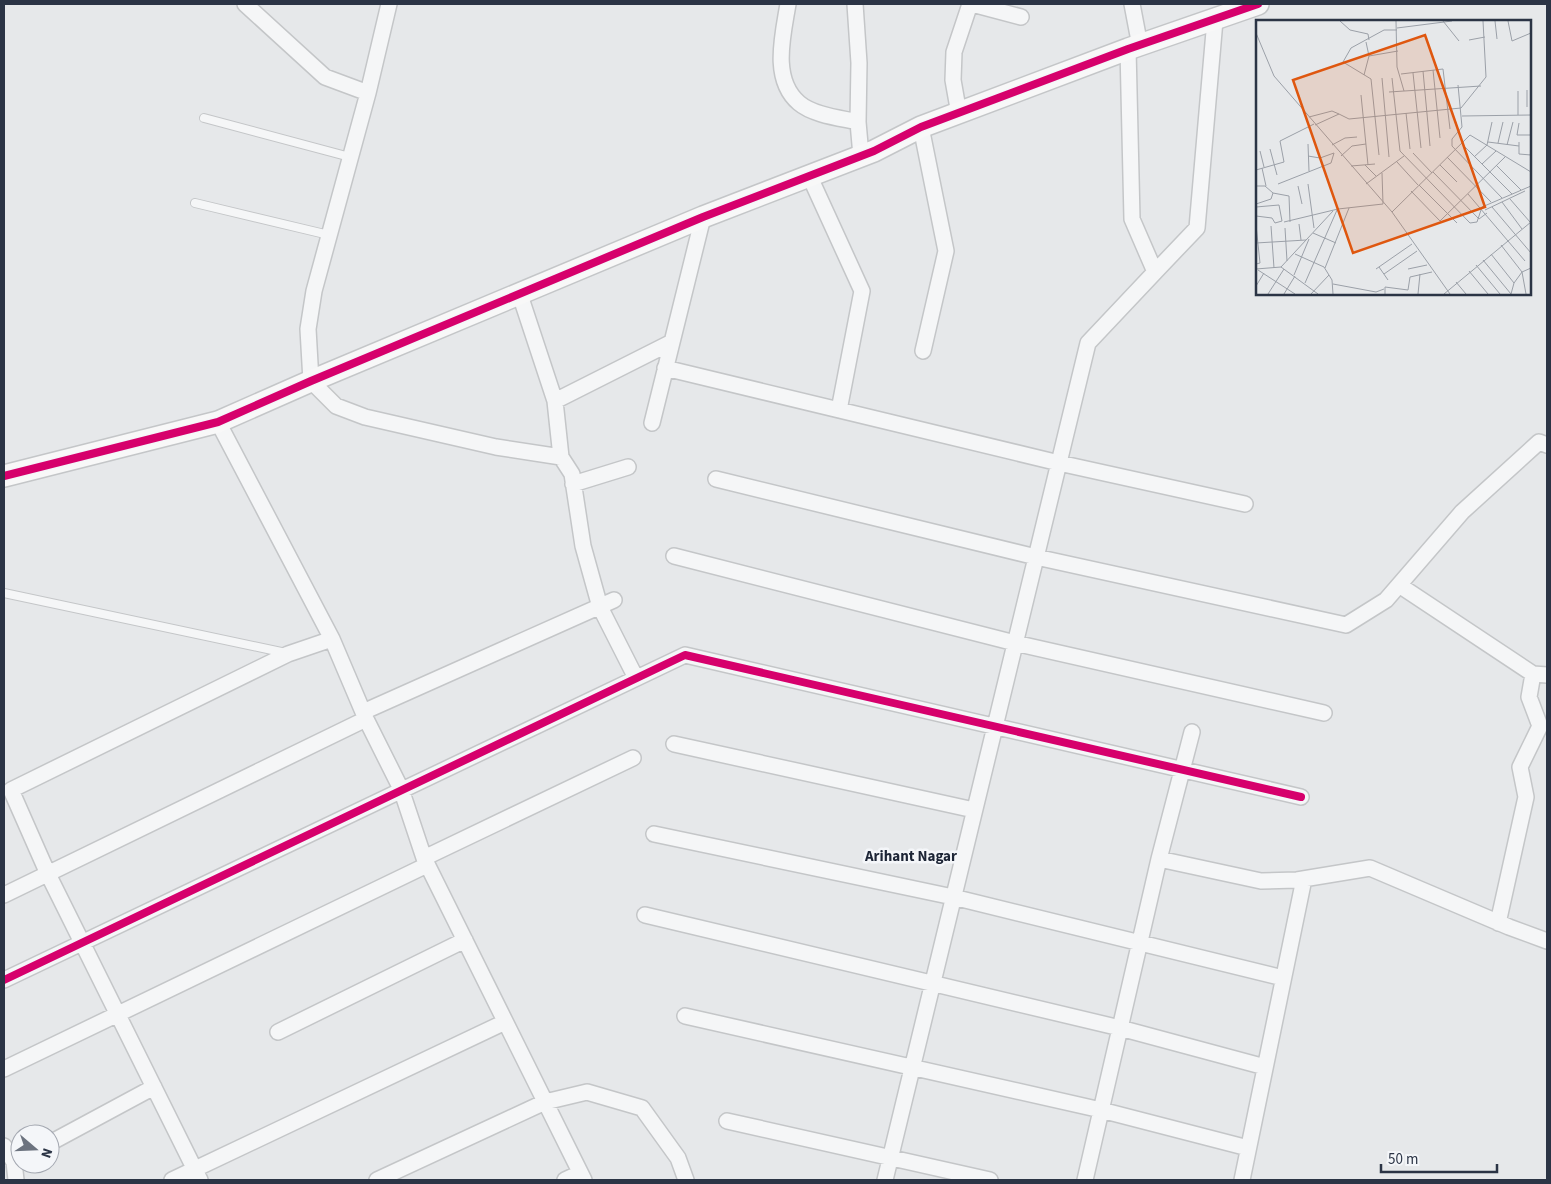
<svg xmlns="http://www.w3.org/2000/svg" width="1551" height="1184" font-family="'Source Sans 3',sans-serif">
<rect width="100%" height="100%" fill="#e6e8ea"/>
<g fill="none" stroke-linecap="round" stroke-linejoin="round">
<defs>
<path id="lane" d="M204 118 350 157
M195 203 329 235
M4 593 286 653"/>
<path id="street" d="M245 4 325 77 368 93
M389 4 368 93 314 291 308 329 311 381 336 406 365 417 496 447 561 457
M788 4C783 35 771 79 799 103 813 115 840 118 858 122
M855 4 859 63 858 122 861 156
M972 4 1021 17
M1132 4 1140 46
M959 114 953 80 954 52 970 4
M921 127 946 251 923 351
M809 175 862 291 839 410
M1155 272 1197 228 1215 20
M520 295 555 401 561 457 572 474 583 546 600 607 636 678
M665 368 1059 463 1245 504
M555 401 672 342
M218 422 332 639 366 719 401 789 424 858 584 1180
M652 423 703 217
M716 479 1036 557 1346 625 1386 600 1462 512 1539 442 1547 445
M573 484 628 467
M674 556 1015 643 1324 713
M1399 585 1533 674 1547 675
M363 712 614 600
M674 744 974 810
M654 834 953 897 1283 978
M424 858 633 758
M1159 859 1261 881 1297 880 1370 868 1509 927 1547 941
M4 895 366 719
M645 915 1120 1028 1265 1067
M1498 923 1526 797 1520 767 1540 726 1529 697 1533 674
M4 980 685 655 1301 797
M685 1016 1101 1110 1248 1148
M278 1032 465 940
M4 1069 427 865
M727 1121 990 1180
M50 1143 154 1087
M4 1146 14 1162 16 1180
M172 1180 505 1022
M200 1180 48 874 11 790 288 654 332 639
M377 1180 545 1102 587 1092 642 1108 678 1158 686 1180
M565 1180 580 1173
M885 1180 1088 343 1155 272 1132 219 1128 49
M1085 1180 1159 859 1192 732
M1242 1180 1304 879"/>
<path id="secondary" d="M4 476 218 422 311 381 703 217 874 151 921 127 1128 49 1258 4"/>
</defs>
<use href="#lane" stroke="#c4c6c8" stroke-width="10"/>
<use href="#street" stroke="#c4c6c8" stroke-width="18"/>
<use href="#secondary" stroke="#c4c6c8" stroke-width="24"/>
<use href="#lane" stroke="#f5f6f7" stroke-width="8"/>
<use href="#street" stroke="#f5f6f7" stroke-width="15"/>
<use href="#secondary" stroke="#f8f8f8" stroke-width="21"/>
<defs>
<path id="cycleway" d="M4 476 218 422 311 381 703 217 874 151 921 127 1128 49 1258 4
M4 980 685 655 1301 797"/>
</defs>
<use href="#cycleway" stroke="#f4f6f9" stroke-width="11"/>
<use href="#cycleway" stroke="#d6006c" stroke-width="8"/>
</g>
<g text-anchor="middle" dominant-baseline="central" stroke-width="5" stroke-linejoin="round" paint-order="stroke">
<g font-size="15" font-weight="bold" fill="#1d2536" stroke="#f4f6f9">
<text x="911" y="856">Arihant Nagar</text>
</g>
</g>
<g transform="translate(1256 20)">
<rect width="275" height="275" fill="#e6e8ea"/>
<path fill="none" stroke="#9ba0a8" stroke-width="1" d="M84 1 94 10 112 14 113 20M140 1 141 47 148 71M187 1 203 21M239 1 241 19M252 1 256 21 275 13M141 8 196 1M0 13 18 56 136 192 194 274M213 20 229 17M113 36 142 31M177 50 184 118M167 51 174 126M157 53 165 128M145 54 187 49 194 109M108 55 113 36 110 22M126 58 133 137M136 58 144 131 214 203 221 202 226 187 275 166M202 65 206 107 196 119V126L246 178M271 70V87M262 71V95M133 72 225 66M105 75 112 145M150 93 154 129M206 96 275 95M53 97 76 91 83 94M263 103 261 115H275M59 105 83 94 93 99 205 88 230 57 227 1M232 122 263 126M263 122V134L275 135M205 123 256 174M242 123 247 102M52 124 53 151M76 125 89 118 101 117M251 125 257 102M14 129 21 155M4 131 8 147M157 133 176 153M123 135 115 59 87 42 95 28 128 10H141M52 136 64 138 78 133M85 136 96 126 110 124M191 137 235 182M218 137 231 125 236 102M141 142 162 165M226 144 240 131M109 145 120 156M184 145 201 162M240 145 265 170M95 146 119 144M6 148 10 166M0 150 28 142 24 121 58 104M177 152 223 199 231 193M22 164 75 143 78 133M52 164 58 208M110 164 148 136M163 165 201 203M0 166H9L17 173 33 176 34 202M42 166 46 184M155 171 184 201 249 137M212 174 269 241M254 179 274 202M246 182 266 209M0 184 15 179 17 173M0 187 23 185 26 201 19 203 16 198 0 196M236 187 275 233M229 190 269 171M136 192 214 115 275 152M28 202 82 189 127 184 126 153M43 204 45 220M15 206 18 248M29 208 31 241M57 213 80 223M0 223 50 220M245 225 266 252 270 274M39 234 68 247 76 260 77 274M235 234 258 263M227 240 255 274M0 244 4 243 0 205M220 245 244 274M25 247 77 191M123 247 132 260M69 248 93 188M0 249 25 247 62 274M120 249 156 224M152 249 171 245M2 250 39 274M213 251 232 274M128 254 161 231M38 255 53 219M200 262 210 274M49 263 81 190M77 264 120 272 128 269M0 266 8 253M12 274 28 249M28 274 39 256M55 274 73 255M129 274V267L152 270 154 257 176 252M162 274 164 254M188 274 275 202M255 274 258 263 266 252 275 248"/>
<path fill="#df570f" fill-opacity="0.15" stroke="#df570f" stroke-width="2.5" d="M169 15 229 187 97 233 37 60Z"/>
<rect width="275" height="275" fill="none" stroke="#2b3445" stroke-width="2.5"/>
</g>
<rect width="1551" height="1184" fill="none" stroke="#2b3445" stroke-width="10"/>
<g transform="translate(35 1149) rotate(109)"><circle r="24" fill="#f4f6f9" stroke="#a4a8b1"/>
<path d="M0-4L9 19L0 12L-9 19Z" fill="#6c737f"/>
<text y="-8" font-size="14" font-weight="bold" text-anchor="middle" fill="#2b3445">N</text>
</g>
<path d="M1381 1164v8h116v-8" fill="none" stroke="#2b3445" stroke-width="2.5"/>
<text x="1388" y="1164" font-size="15" fill="#2b3445" stroke="#f4f6f9" stroke-width="4" paint-order="stroke">50 m</text>
</svg>
